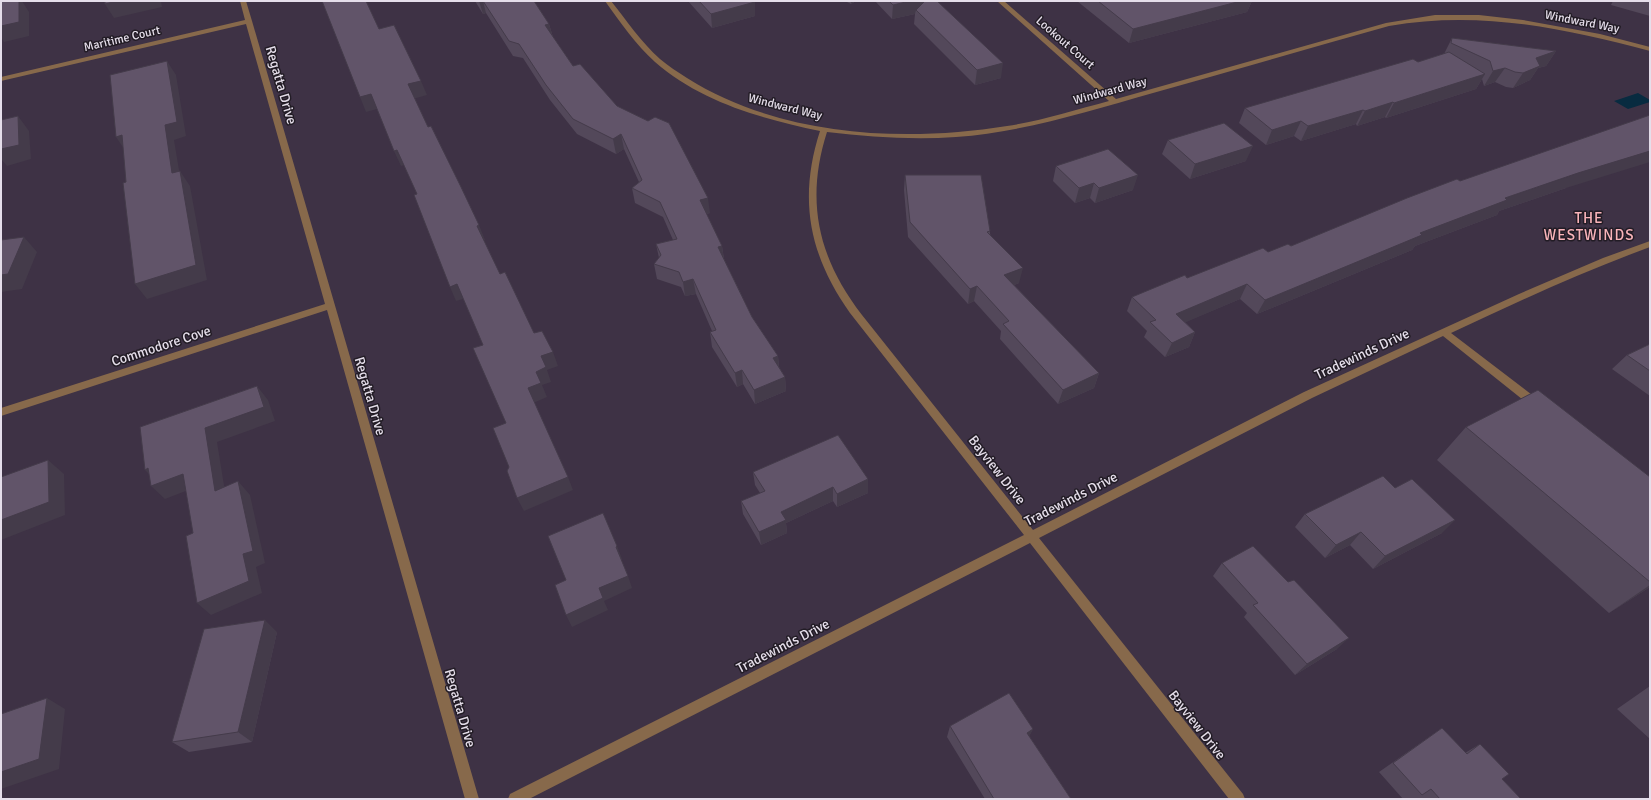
<svg xmlns="http://www.w3.org/2000/svg" width="1651" height="800" font-family="Signika,sans-serif">
<rect width="100%" height="100%" fill="#3e3245"/>
<path fill="#082b40" d="M1638 93 1650 100V102L1628 109 1614 101Z"/>
<g fill="none" stroke-linecap="round" stroke-linejoin="round">
<path fill="#87694b" fill-rule="evenodd" d="M240 1H246L252 21 479 799H465L327 310 1 416V408L325 304 246 24 1 81V77L245 20Z
M605 1H611C627 21 641 42 660 59 668 66 678 72 687 78 779 136 901 143 1007 126 1041 121 1075 110 1109 101L997 1H1004L1116 99 1386 23 1435 15H1479L1523 20 1600 34 1650 47V51C1562 28 1479 10 1389 26 1310 48 1232 71 1153 93 1089 111 1024 132 956 137 913 140 870 137 827 132 805 201 818 258 862 315L1033 530 1304 392 1519 294 1603 258 1650 241V247C1582 272 1517 302 1451 333L1540 401 1541 404 1540 407H1532L1443 336 1312 398 1039 538 1243 794 1245 799H1229L1030 543 529 799H508L510 794 1024 535 850 313C809 255 798 199 820 131 762 119 701 102 655 62 636 45 620 22 605 1Z"/>
</g>
<path fill="#53485a" d="M475 1H534L549 24 553 37 573 66 710 213 706 214 722 246 724 259 752 317 778 356 779 367 785 377 786 391 755 404 743 384 737 387 712 347 710 332 712 331 696 294 685 296 681 287 657 279 654 264 659 258 656 244 673 240 663 217 635 203 632 188 639 182 624 149 616 154 577 134 550 100 523 58 513 56 486 13 483 14Z
M688 1H754L755 16 712 28Z
M845 1H856L851 4Z
M875 1H937L1001 78 975 85 914 24 915 14 892 19Z
M1077 1H1252L1247 12 1129 43Z
M1613 1H1650V16L1611 5Z
M1452 38 1556 51 1546 66 1538 68 1530 80 1513 88 1506 87 1495 82 1484 86 1482 79 1476 89 1386 118 1385 117 1357 126 1356 124 1301 141 1294 136 1266 145 1239 123 1245 108 1418 62 1444 54Z
M1168 140 1246 161 1190 179 1162 154Z
M1056 166 1133 190 1095 203 1090 198 1075 203 1053 181Z
M905 175 990 231V234L1019 283 1014 285 1099 373 1094 388 1058 404 1000 339 1001 331 974 301 968 304 908 237 904 190Z
M1460 181 1566 188 1499 211 1497 215 1415 246 1412 250 1257 314 1240 299 1185 322 1195 332 1189 347 1165 357 1144 337 1147 331 1127 311 1132 297 1187 278 1268 252 1291 246Z
M1650 344V396L1612 369 1627 355Z
M1466 427 1650 477V587L1609 613 1437 460Z
M753 472 868 479V493L837 507 833 501 786 523 787 533 761 545 743 514 741 501 760 493 755 485Z
M1395 488 1442 533 1373 569 1350 545 1325 558 1295 527 1305 514Z
M1222 563 1337 649 1295 675 1244 617 1247 613 1213 576Z
M277 632 252 742 189 752 172 742Z
M1650 686V739L1617 709Z
M950 726 1033 729 1029 736 1071 799H985L947 737Z
M1442 728 1465 753 1480 744 1502 779 1521 799H1403L1379 772Z"/>
<path fill="#443b4a" d="M19 1H22L29 12V36L4 42 1 37V26Z
M103 1H161L162 7 114 18Z
M479 1H483L486 13 483 14Z
M851 1H856L851 4Z
M910 1H928L916 10 915 14 892 19 893 5Z
M1241 1H1252L1247 12 1129 43 1133 29Z
M755 2V16L712 28 711 14Z
M549 24 553 38 545 25Z
M1556 51 1546 66 1538 68 1530 80 1513 88 1523 73 1536 58Z
M167 61 176 75 186 136 174 140 182 188 172 173 165 125Z
M1003 63 1001 78 975 85 977 70Z
M1505 68 1495 82 1484 86 1493 71Z
M1485 74 1476 89 1386 118 1394 103Z
M421 81 427 95 413 99 408 84Z
M371 94 377 109 366 112 360 97Z
M1393 102 1385 117 1357 126 1365 111Z
M1363 110 1356 124 1301 141 1308 126Z
M18 116 29 131 31 159 7 166 1 159V149Z
M1301 121 1294 136 1266 145 1272 130Z
M621 134 624 149 616 154 613 139Z
M122 135 126 152 116 137Z
M1253 146 1246 161 1190 179 1195 164Z
M397 150 404 165 401 166 394 151Z
M1650 151V162L1566 188 1499 211 1497 215 1415 246 1412 250 1257 314 1265 300 1420 233 1505 198 1578 173Z
M180 171 190 186 207 280 147 299 135 284Z
M1138 175 1133 190 1095 203 1099 188Z
M1094 183 1090 198 1075 203 1079 188Z
M708 198 710 213 702 215 700 200Z
M479 225 485 240H483L477 226Z
M24 237 37 252 22 289 1 292V275Z
M722 246 724 261 718 247Z
M1023 268 1019 283 1001 290 1004 275Z
M693 279 696 294 685 296 683 282Z
M457 284 463 299 456 301 450 287Z
M1247 284 1240 299 1170 329 1176 314Z
M977 286 974 301 968 304 970 289Z
M1195 332 1189 347 1165 357 1172 343Z
M553 352 558 366 547 370 551 382 542 385 547 397 533 403 528 388 536 372 541 356Z
M778 356 779 370 773 358Z
M742 370 743 384 737 387 735 373Z
M1099 373 1094 388 1058 404 1063 390Z
M785 377 786 391 755 404 754 390Z
M257 386 268 400 275 421 217 442 227 504 215 491 205 428Z
M48 460 64 474 65 515 1 540V520Z
M148 468 183 474 196 487 165 499 151 486 158 483 145 470Z
M568 477 573 490 524 511 517 498Z
M868 479V493L837 507V494Z
M238 481 250 495 265 563 256 567 262 593 211 615 197 603 243 554Z
M833 487V501L786 523 787 533 761 545 759 532 781 512Z
M1455 520 1442 533 1373 569 1385 556Z
M1361 532 1350 545 1325 558 1336 545Z
M617 546 622 559 620 560 616 547Z
M628 576 632 588 604 601 608 610 572 627 566 615 599 588Z
M1650 585V587L1609 613Z
M265 620 277 632 252 742 238 732Z
M1349 638 1337 649 1295 675 1307 664Z
M47 698 65 709 59 769 1 789V772Z
M1033 729 1028 739 1027 733Z"/>
<path fill="#615469" stroke="#443b4a" d="M1 1H19V22L1 26Z
M105 1H117L105 4Z
M322 1H366L379 29 394 25 421 81 408 84 428 127 431 126 461 187 479 225 477 226 500 274 505 272 534 333 542 331 553 352 541 356 546 367 536 372 541 383 528 388 568 477 517 498 507 471 509 467 493 428 506 423 473 348 483 345 457 284 450 287 414 195 417 194 397 150 394 151 371 94 360 97Z
M483 1H534L549 24 545 25 573 66 580 64 617 106 648 121 655 117 669 123 708 198 700 200 722 246 718 247 752 317 778 356 773 358 785 377 754 390 742 370 735 373 710 332 716 330 693 279 683 282 679 272 654 264 661 255 656 244 677 239 660 202 632 188 642 180 621 134 613 139 573 119 546 85 519 44 509 41Z
M699 1H754L755 2 711 14Z
M889 1H910L893 5Z
M925 1H937L1003 63 977 70 916 10Z
M1098 1H1241L1133 29Z
M1452 38 1556 51 1536 58 1540 66 1523 73 1515 72 1505 68 1493 71 1490 61 1451 43Z
M1449 52 1485 74 1394 103 1393 102 1365 111 1363 110 1308 126 1301 121 1272 130 1245 108 1413 59 1418 62Z
M167 61 177 122 165 125 172 173 180 171 196 265 135 284 123 183 126 182 122 135 116 137 110 75Z
M1650 115V151L1578 173 1505 198 1507 200 1420 233 1422 235 1265 300 1247 284 1176 314 1195 332 1172 343 1150 322 1156 320 1132 297 1185 275 1187 278 1263 248 1268 252 1288 244 1291 246 1407 198 1457 179 1460 181Z
M18 116 19 145 1 149V120Z
M1224 123 1253 146 1195 164 1168 140Z
M1108 149 1138 175 1099 188 1094 183 1079 188 1056 166Z
M905 175H981L990 231 987 232 1023 268 1004 275 1099 373 1063 390 1003 324 1009 321 977 286 970 289 910 222Z
M24 237 8 274 1 275V240Z
M1650 344V371L1627 355Z
M257 386 264 407 205 428 215 491 238 481 253 551 243 554 249 581 197 603 186 536 193 533 183 474 151 486 148 468 145 470 140 427Z
M1538 390 1650 477V582L1466 427Z
M838 435 868 479 837 494 833 487 781 512 786 520 759 532 741 501 765 491 753 472Z
M48 460 49 502 1 520V477Z
M1383 476 1395 488 1412 479 1455 520 1385 556 1361 532 1336 545 1305 514Z
M603 513 617 546 616 547 628 576 599 588 603 598 566 615 555 585 566 580 548 536Z
M1253 546 1288 582 1294 580 1349 638 1307 664 1253 605 1258 603 1222 563Z
M265 620 238 732 172 742 204 629Z
M1009 693 1033 729 1027 733 1071 799H994L950 726Z
M47 698 39 759 1 772V714Z
M1442 728 1467 754 1480 744 1509 774 1502 779 1521 799H1440L1431 789 1422 795 1393 763Z"/>
<g text-anchor="middle" dominant-baseline="central" stroke-width="3" stroke-linejoin="round" paint-order="stroke">
<g font-size="12" fill="#e5deea" stroke="#221c25">
<text transform="translate(1582 22) rotate(11)">Windward Way</text>
<text transform="translate(122 39) rotate(-13)">Maritime Court</text>
<text transform="translate(1065 43) rotate(41)">Lookout Court</text>
<text transform="translate(1110 91) rotate(-15)">Windward Way</text>
<text transform="translate(785 107) rotate(14)">Windward Way</text>
</g>
<g font-size="14" fill="#e5deea" stroke="#221c25">
<text transform="translate(281 85) rotate(74)">Regatta Drive</text>
<text transform="translate(161 346) rotate(-18)">Commodore Cove</text>
<text transform="translate(1362 354) rotate(-25)">Tradewinds Drive</text>
<text transform="translate(370 396) rotate(74)">Regatta Drive</text>
<text transform="translate(997 470) rotate(52)">Bayview Drive</text>
<text transform="translate(1071 499) rotate(-27)">Tradewinds Drive</text>
<text transform="translate(783 646) rotate(-27)">Tradewinds Drive</text>
<text transform="translate(460 708) rotate(74)">Regatta Drive</text>
<text transform="translate(1197 725) rotate(52)">Bayview Drive</text>
</g>
<g font-size="15" letter-spacing="1" fill="#f9b4ba" stroke="#221c25">
<text x="1589" y="218">THE<tspan x="1589" dy="17">WESTWINDS</tspan></text>
</g>
</g>
<rect width="1651" height="800" fill="none" stroke="#e5deea" stroke-width="4"/>
</svg>
